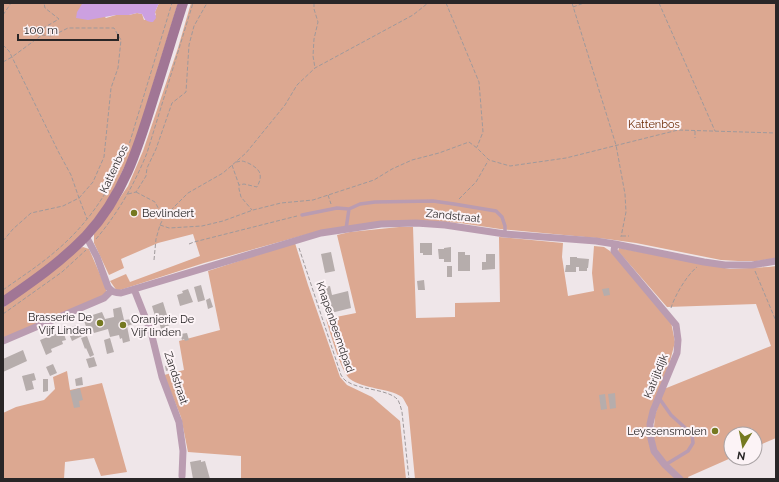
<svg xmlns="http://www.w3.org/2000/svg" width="779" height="482" font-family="Raleway,sans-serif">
<rect width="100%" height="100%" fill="#efe6e9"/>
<path fill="#dca891" d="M3 3H94L92 4 106 18 116 15H129L137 13 142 14 144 20 156 15 155 12 159 3H178L133 149 108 201 86 230 63 254 3 298Z
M191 3H776V258L757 261H738L721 260 636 243 607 239 500 229 460 223 412 220 319 231 204 263 117 291 110 281 126 274 130 282 200 256 193 234 158 243 121 259 124 268 109 275 94 243V234L112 209 128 186 143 151 178 48Z
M399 227H413L416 318 455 317V303L500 302 499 237 563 243 562 257 568 296 594 291 592 273 594 246 604 247 610 251 643 287 671 322 675 342 668 369 652 410 649 445 676 479H415L408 407C406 404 404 399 402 397 389 388 363 389 350 379 341 372 330 332 326 319L356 313 337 235 350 232Z
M295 243 308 285 340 377 347 385 372 397 400 421 406 479H241V456L188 452 181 417 164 375 184 370 179 341 220 330 208 271Z
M83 247 89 249 106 288V295L3 338V308L52 271 78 249Z
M619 248 730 269 769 267 776 266V438L755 447V434H731V458L688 477 689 479H684L657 453 654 439V427L655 415 664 389 771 346 756 304 667 307 618 251Z
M67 371 70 390 102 383 127 472 101 476 94 458 65 462 64 479H3V413L16 407 44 400 55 389 53 377Z"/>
<path fill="#cca0e0" d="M94 3H159L155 12 156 18 153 22C146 22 145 20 142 14L137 13 129 15H116L88 20 76 18 77 12 82 4Z"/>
<path fill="#b6adac" d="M420 243H432V255H423V253H420Z
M451 247V262H444V259H439L438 249H444V248Z
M331 252 335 271 325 273 321 254Z
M458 252H465V255H470V271H458Z
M486 254H495V269L482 270V262H486Z
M570 257H577V258L589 259 588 268H587V271H579V267H576V272H565L566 265H570Z
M447 266H452V277H447Z
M424 280 425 290H418L417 281Z
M201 285 205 300 198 302 194 287Z
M330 286 332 295 348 291 351 308 331 313 325 287Z
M609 288 610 295 604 296 602 289Z
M188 289 193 302 180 306 177 295 183 293 182 291Z
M210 298 213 307 208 309 206 300Z
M163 302 170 325 161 329 159 322 157 323 152 306Z
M121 307 124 320 132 319 133 324 127 326 130 341 123 343 122 338 120 339 119 335 110 337 108 329 94 333 93 331 88 332 83 318 102 312 105 319 114 317 113 309Z
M77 325 82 336 72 341 67 329Z
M63 331 66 340 62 341 63 344 51 349 52 352 46 355 40 340Z
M187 333 189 340 185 341 184 339 182 340 180 334Z
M87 336 94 355 90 357 86 348 85 349 81 338Z
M110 338 114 352 107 354 104 340Z
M23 350 27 361 3 372V359Z
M94 357 97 366 89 368 86 359Z
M53 364 57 373 50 376 46 367Z
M174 364 175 369 166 371 165 366Z
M34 373 36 380 32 381 34 389 26 391 22 376Z
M82 377 83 385 76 386 75 379Z
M43 379H48V391L43 392Z
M80 388 83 400 79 401 80 407 74 408 70 391Z
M615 393 616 408 610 409 608 394Z
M605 394 607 409 601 410 599 395Z
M201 460V462L205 461 210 479H193L190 462Z"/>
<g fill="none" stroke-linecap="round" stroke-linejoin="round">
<path stroke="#9f999b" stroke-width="1" stroke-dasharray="4 2" stroke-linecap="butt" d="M314 3V9L318 22 314 39 313 56 315 68
M446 3 479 82 483 132 477 147
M572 3 616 145 625 194 626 212 621 237
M659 3 715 131
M573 7 584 3
M3 15 11 3
M3 45 9 51 58 151 71 175 79 198 87 219
M3 62 12 57 42 35
M695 131V138
M236 162C238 162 240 161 242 161 248 162 259 168 260 174 261 179 259 183 257 187L244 184 239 185
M232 165 239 185V189L241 197 252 210
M136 192 155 202 163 217
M128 194 136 192 146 176 147 168 156 149 172 103 186 92 189 45 194 26 207 3
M328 195 331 204
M459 199 476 182 488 161
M160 225 169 228 202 226 223 221 253 210 281 203 313 200 374 180 392 169 412 160 439 153 469 142 477 148 489 160 510 166 566 158 678 130 776 133
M622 236H629
M96 239C118 213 134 185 147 153L193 3
M3 241 13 229 31 213 63 206 79 198 93 182 104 157 111 88 118 68 121 40 114 28H68L52 36 42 35 40 30 59 19 45 8 44 3
M189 244 194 242 297 216
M299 248 341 375C343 378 345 381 348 382 360 390 389 389 398 400 400 404 401 408 402 412L409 479
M154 260 156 239 160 225 164 217 188 193 223 173 246 153 285 105 297 85 315 68 413 15 428 3
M755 271 776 321
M3 290C21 277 40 265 57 250 90 222 112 187 128 148L172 3
M671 308C675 295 687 275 697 267
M3 314 62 272 86 250"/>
<path stroke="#ba9cb1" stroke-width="3.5" d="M302 215 337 208 349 209 360 204 375 202 433 201 454 204 496 211 502 217 505 226V234
M346 229 349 209
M659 398 671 415 692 434 693 443 688 451 665 465"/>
<path stroke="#ba9cb1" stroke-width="7" d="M86 236 97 257 108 287C112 292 115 293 121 293L321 233 381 224 416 223 445 225 505 234 596 241 615 244 704 262 725 265H752L776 261
M615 244 614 251 676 325 678 340 677 353 653 411 650 424 651 439 654 451 665 465 680 479
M134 289 151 332 162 377 179 422 183 451 182 476
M3 341 104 298 111 291"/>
<path stroke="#a17695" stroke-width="10" d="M3 302C32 282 61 262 86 236 124 195 138 148 154 96 164 65 173 34 183 3"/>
</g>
<g fill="#757921" stroke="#fcf3f6" stroke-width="1.5">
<circle cx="134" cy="213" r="4"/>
<circle cx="100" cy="323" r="4"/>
<circle cx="123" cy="325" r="4"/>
<circle cx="715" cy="431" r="4"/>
</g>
<g text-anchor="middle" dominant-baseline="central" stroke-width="4" stroke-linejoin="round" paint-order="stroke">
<g font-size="11" fill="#6c2a04" stroke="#fcf3f6">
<text x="654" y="124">Kattenbos</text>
</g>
<g font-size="11" fill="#292627" stroke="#fcf3f6">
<text transform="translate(114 169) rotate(-65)">Kattenbos</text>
<text transform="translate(453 216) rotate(6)">Zandstraat</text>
<text transform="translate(335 327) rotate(71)">Knapenbeemdpad</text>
<text transform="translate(656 376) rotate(-68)">Katrijtdijk</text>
<text transform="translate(176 378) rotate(72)">Zandstraat</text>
</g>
<g font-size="11" fill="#292627" stroke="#fcf3f6" text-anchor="start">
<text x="142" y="213">Bevlindert</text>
<text x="92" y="317" text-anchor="end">Brasserie De<tspan x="92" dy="13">Vijf Linden</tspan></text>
<text x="131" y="319">Oranjerie De<tspan x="131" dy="13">Vijf linden</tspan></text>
<text x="707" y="431" text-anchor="end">Leyssensmolen</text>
</g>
</g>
<rect width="779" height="482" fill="none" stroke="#292627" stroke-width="8"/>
<g transform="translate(743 446) rotate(190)"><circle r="19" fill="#fcf3f6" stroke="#a8a1a3"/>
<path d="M0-3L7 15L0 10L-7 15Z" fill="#757921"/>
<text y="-6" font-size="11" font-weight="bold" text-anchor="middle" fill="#292627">N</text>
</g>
<path d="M18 34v6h100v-6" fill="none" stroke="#292627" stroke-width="2"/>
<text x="24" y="34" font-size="12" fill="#292627" stroke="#fcf3f6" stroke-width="3" paint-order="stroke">100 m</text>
</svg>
